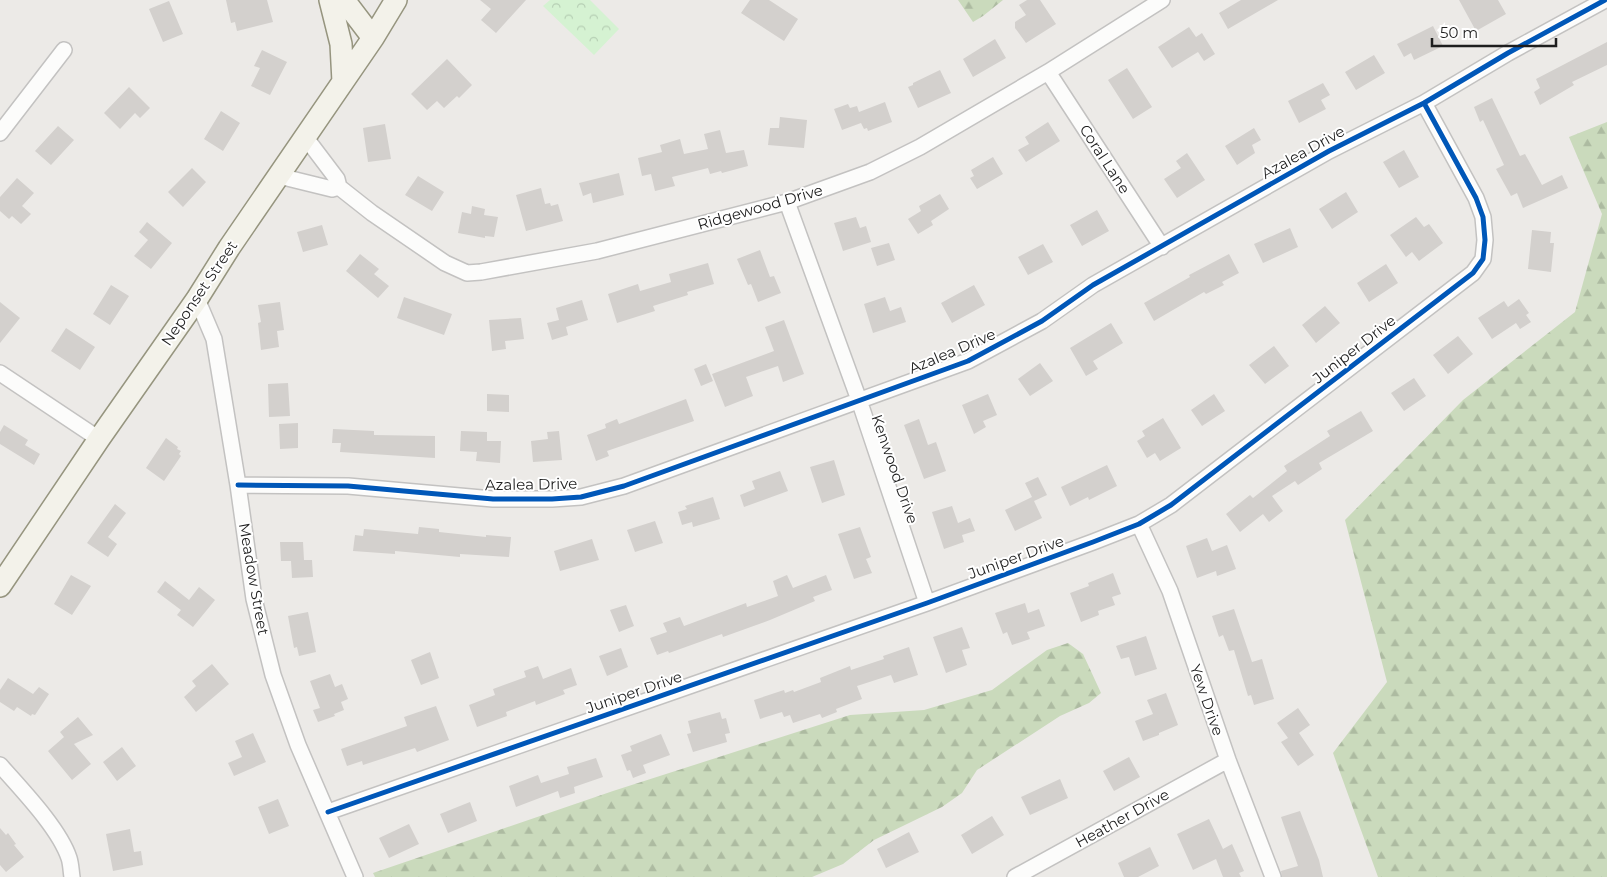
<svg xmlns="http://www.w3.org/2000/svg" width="1607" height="877" font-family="Montserrat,sans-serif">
<defs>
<pattern id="forest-firs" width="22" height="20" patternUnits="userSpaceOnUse" patternTransform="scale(1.25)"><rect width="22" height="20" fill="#cadabc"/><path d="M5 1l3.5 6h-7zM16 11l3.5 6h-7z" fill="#adbba1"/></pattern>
<pattern id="park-crowns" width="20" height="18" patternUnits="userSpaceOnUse" patternTransform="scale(1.25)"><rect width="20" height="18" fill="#d5f2d2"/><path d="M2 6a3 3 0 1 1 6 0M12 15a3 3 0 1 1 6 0" fill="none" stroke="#b6cfb4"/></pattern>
</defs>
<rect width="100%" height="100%" fill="#eceae7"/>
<path fill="url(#forest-firs)" d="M958 0H1003L983 16 973 22Z
M1607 122V877H1378L1333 753 1387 682 1345 520 1463 400 1575 312 1602 214 1569 137Z
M1068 643 1083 654 1101 693 1089 703 1060 716 977 770 962 793 942 807 874 840 843 864 812 877H375L373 873 613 791 850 715 924 710 992 690 1047 650Z"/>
<path fill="url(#park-crowns)" d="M550 0H590L619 29 594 55 543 6Z"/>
<path fill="#d3d0cd" d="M226 0H267L273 22 237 31 235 22 231 23Z
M480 0H526L496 33 481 20 491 9Z
M750 0H769L798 19 784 41 741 13Z
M1027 0H1040L1056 24 1026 43 1015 28V22L1026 15 1019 5Z
M1241 0H1278L1228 29 1219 13Z
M1459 0H1498L1506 14 1476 31Z
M169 1 183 34 163 42 149 9Z
M1433 26 1443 46 1414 60 1411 53 1404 57 1397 44Z
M1189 27 1196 37 1202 33 1215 54 1204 61 1198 52 1172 68 1158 47Z
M995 39 1006 58 973 77 963 59Z
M1607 42V65L1572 82 1574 85 1540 105 1534 92 1540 88 1536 79Z
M262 50 287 62 270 95 251 86 260 68 254 66Z
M1374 55 1385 73 1356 90 1345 72Z
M447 59 472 85 459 98 457 96 444 108 437 101 427 110 411 94Z
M1127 68 1152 107 1133 119 1108 80Z
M940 70 951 93 918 108 908 87 913 85V83Z
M1323 83 1330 95 1321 100 1326 109 1299 123 1288 101Z
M129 87 150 108 140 118 135 113 120 129 104 113Z
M1492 98 1520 156 1525 154 1542 185 1562 175 1568 188 1523 208 1517 193 1511 196 1496 169 1504 165 1483 120 1480 122 1474 107Z
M885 102 892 122 868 131 867 128 864 129 861 123 842 130 834 109 848 104 850 108 857 106 859 112Z
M221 111 240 123 223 151 204 139Z
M780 117 807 120 804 148 768 145 770 128H779Z
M1048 122 1060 141 1026 162 1018 150 1029 144 1025 137Z
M385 124 391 159 368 162 363 128Z
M58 126 74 140 51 165 35 151Z
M1254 128 1261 140 1252 145 1255 153 1237 165 1225 146Z
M720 130 726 153 744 150 748 166 722 173 721 171 710 174 708 168 672 177 675 186 655 191 651 174 642 176 638 158 662 152 660 145 680 139 684 154 708 149 704 134Z
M1404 150 1419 177 1399 188 1383 162Z
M1187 153 1205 180 1177 198 1164 179 1181 168 1176 161Z
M993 157 1003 174 977 189 970 178 974 176 971 170Z
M192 168 206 182 183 207 168 192Z
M619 173 624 195 593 203 591 193 583 196 579 183Z
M418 176 444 192 432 211 405 195Z
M17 178 34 193 22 206 31 214 21 224 12 216 9 219 0 211V197Z
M541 188 545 204 550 203 551 206 558 204 563 221 526 231 516 195Z
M1346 192 1358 212 1332 229 1319 209Z
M940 194 949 209 931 221 933 225 918 234 908 219 921 211 919 206Z
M472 206 485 209 484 215 498 217 494 237 485 236V238L458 233 462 212 471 214Z
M1097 210 1109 231 1082 246 1070 225Z
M856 217 860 228 866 226 871 242 843 251 834 223Z
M1416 217 1424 227 1429 224 1443 243 1419 261 1412 252 1406 257 1390 235Z
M147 222 172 243 151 269 134 256 148 240 139 232Z
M322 225 328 245 303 252 297 232Z
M1290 228 1298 247 1263 263 1254 244Z
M1532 230 1551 232 1550 243H1554L1551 272 1528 269Z
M889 243 895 260 877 266 871 248Z
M1043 244 1053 262 1028 275 1018 257Z
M760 250 770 277 774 276 781 293 758 302 751 284 748 285 737 259Z
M360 254 379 269 374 274 389 286 378 298 346 271Z
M1229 254 1239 273 1222 282 1224 285 1206 294 1204 292 1154 321 1144 303 1190 277 1189 275Z
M708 263 714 284 687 292 688 295 653 306 655 311 617 323 608 294 638 284 640 291 671 282 669 274Z
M1386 264 1398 283 1369 302 1357 283Z
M111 285 129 296 110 325 93 314Z
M974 285 985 305 952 323 941 303Z
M404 297 452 314 444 335 397 318Z
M885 297 890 311 901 307 906 322 873 333 864 304Z
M1519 299 1529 313 1526 315 1531 322 1520 329 1516 323 1492 339 1478 318 1504 301 1508 307Z
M582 300 588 320 566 327 568 335 552 340 547 323 559 320 556 308Z
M0 302 20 318 0 343Z
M280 302 284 330 277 331 279 347 261 350 258 323 261 322 258 305Z
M1325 306 1340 323 1316 343 1302 325Z
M521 318 524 339 505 341 506 349 492 351 489 320Z
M784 320 804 374 783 382 778 366 746 377 753 396 725 407 712 374 774 351 765 327Z
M1111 323 1123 343 1093 361 1098 369 1086 376 1070 348Z
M66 328 95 347 80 370 51 351Z
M1458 336 1473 354 1448 374 1433 355Z
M1274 346 1289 366 1265 384 1249 365Z
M1040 363 1053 381 1030 396 1018 379Z
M706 364 713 381 701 386 694 369Z
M1414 378 1426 396 1404 411 1391 393Z
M288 383 290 416 269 417 268 384Z
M487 394 509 395V412L487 411Z
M988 394 997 415 983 421 986 427 974 434 962 405Z
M1214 394 1225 411 1202 426 1191 410Z
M686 399 694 421 607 451 609 456 596 461 587 435 606 428 605 424 617 419 619 424Z
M1361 411 1373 431 1319 463 1322 469 1298 485 1295 481 1272 496 1283 511 1269 522 1263 514 1240 532 1226 514 1250 495 1253 498 1287 471 1284 466 1330 436 1327 431Z
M1163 418 1181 448 1160 461 1155 453 1147 458 1137 441 1145 436 1142 431Z
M919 419 928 445 936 442 946 471 924 479 904 425Z
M298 423V448L280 449 279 424Z
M4 425 28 440 25 445 40 454 34 465 0 444V432Z
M333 429 374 431V435L435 436V458L340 452 341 443H332Z
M461 431 487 432V441H501L500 463 476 461 477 452 460 451Z
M559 431 562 460 533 462 531 441 548 439 547 432Z
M166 438 178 447 177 449 181 451 179 454 181 456 164 481 146 468Z
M834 460 845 495 822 503 810 467Z
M1107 465 1117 486 1089 500 1088 497 1070 506 1061 487Z
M780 471 788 491 744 507 740 495 755 489 752 481Z
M1038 477 1047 495 1034 501 1042 518 1015 531 1005 510 1032 497 1025 483Z
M713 497 720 519 693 527 692 522 682 525 678 512 687 509 685 506Z
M115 504 126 513 108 537 117 544 108 557 87 543Z
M952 506 958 523 970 518 975 531 962 535 964 542 944 549 932 512Z
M655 521 663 543 635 552 627 530Z
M419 527 439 529V532L486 537V535L511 537 509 557 460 554V557L395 551V554L353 551 355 535 363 536 364 529 418 534Z
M860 527 871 557 866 559 872 573 854 579 838 534Z
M1207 538 1212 551 1227 545 1236 569 1217 576 1216 571 1197 578 1186 546Z
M592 539 599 560 560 571 554 551Z
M280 542H303L304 560H312L313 577 292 578 291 561H281Z
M1113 573 1121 594 1112 597 1115 605 1098 611 1099 615 1081 622 1070 593 1089 586 1088 583Z
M71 575 91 586 72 615 54 604Z
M787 575 793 588 826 575 832 590 813 597 815 601 770 620 723 637 722 634 669 653 668 651 657 655 650 638 667 632 663 623 680 617 684 626 746 603 747 607 778 596 773 581Z
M165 581 189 600 199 587 215 600 193 627 177 615 181 610 157 592Z
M1025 603 1028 613 1039 609 1045 626 1027 632 1030 639 1012 645 1007 632 1003 634 995 613Z
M626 605 634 626 619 632 610 610Z
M1234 609 1252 662 1262 659 1274 699 1254 705 1251 695 1248 696 1234 650 1229 651 1223 635 1219 637 1212 616Z
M308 612 316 652 299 656 297 647 294 648 288 616Z
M962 627 970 648 962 650 967 665 946 673 933 637Z
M1146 636 1157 669 1135 676 1129 657 1121 659 1116 646Z
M909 647 918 675 894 683 891 675 857 686 862 699 836 709 837 712 822 718 820 714 793 723 790 715 784 717 782 712 760 719 754 700 784 690 785 693 793 690 794 692 821 682 820 678 850 666 851 670 884 659 883 656Z
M621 648 628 667 607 676 599 656Z
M430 652 439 678 421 685 411 660Z
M212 664 229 684 196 712 184 697 196 686 192 681Z
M538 666 543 679 571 668 577 685 563 690 565 694 536 705 535 701 506 712 507 716 477 727 469 705 495 695 493 689 526 677 524 671Z
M330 674 335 687 342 684 348 699 341 702 344 710 334 714 335 716 318 722 313 710 320 708 310 681Z
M8 678 33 694 39 687 49 694 35 715 32 714 31 716 17 707 14 711 0 702V690Z
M1166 693 1178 725 1159 733V735L1143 741 1135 721 1153 714 1147 700Z
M436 706 449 740 417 752 415 748 363 765 362 761 347 766 341 749 407 726 404 717Z
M1298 708 1310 725 1299 733 1314 755 1298 766 1281 742 1288 738 1277 723Z
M720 712 722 719 726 718 730 733 725 734 727 742 693 752 687 734 691 733 688 721Z
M78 717 93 735 74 744 91 764 72 780 48 751 64 737 60 732Z
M253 733 266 762 234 776 228 763 242 757 235 741Z
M661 734 670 755 643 765 646 773 633 778 630 770 627 771 621 755 632 751 630 746Z
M122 747 136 766 117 781 103 762Z
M1129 757 1140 777 1114 791 1103 771Z
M596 758 603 777 574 787 575 793 560 798 558 791 516 807 509 786 538 775 541 783 569 774 567 767Z
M1060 779 1068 798 1030 815 1021 797Z
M278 799 289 826 269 834 258 807Z
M470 802 477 821 448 833 440 814Z
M1300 811 1319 860 1323 877H1282L1281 871 1298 866 1281 817Z
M992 816 1004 835 972 854 961 835Z
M1209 819 1223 849 1232 844 1244 871 1239 873 1241 877H1223L1216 859 1193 870 1177 834Z
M409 824 419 844 389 858 379 838Z
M0 828 6 835 8 833 16 844 14 845 24 857 6 872 0 865Z
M130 829 134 852 141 851 143 865 113 871 106 834Z
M909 832 919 852 886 868 877 849Z
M1150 847 1159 866 1138 877H1124L1118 863Z"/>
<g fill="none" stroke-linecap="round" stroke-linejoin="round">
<defs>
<path id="street" d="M1048 72 1162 247
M0 133 64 50
M279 176 332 189 339 187 337 179 306 138
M339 187 372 213 445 263 467 273 481 272 597 251 787 202 870 172 920 147 1048 72 1162 0
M787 202 859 400 927 603
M197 299 214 339 238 485 254 599 273 675 298 745 355 877
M0 373 99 439
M238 485 348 486 493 499H552L581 497 624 486 968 361 1042 321 1093 285 1329 151 1424 103 1508 53 1605 0
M1139 524 1170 591 1228 760 1273 877
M0 765C21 789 59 828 69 858 71 864 71 871 72 877
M328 812 927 603 1093 542 1139 524 1171 505 1473 273 1483 259 1485 240 1483 217 1476 198 1424 103
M1015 877 1228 760"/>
<path id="secondary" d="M330 0 341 44 343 82
M344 0 373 38
M0 586 99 439 197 299 229 248 373 38 396 0"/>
</defs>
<use href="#street" stroke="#c3c2c1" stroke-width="18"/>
<use href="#secondary" stroke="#96957f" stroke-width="24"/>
<use href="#street" stroke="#fcfcfb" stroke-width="15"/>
<use href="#secondary" stroke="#f3f2ea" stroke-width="21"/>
<defs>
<path id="cycleway" d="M238 485 348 486 493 499H552L581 497 624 486 968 361 1042 321 1093 285 1329 151 1424 103 1508 53 1605 0
M328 812 927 603 1093 542 1139 524 1171 505 1473 273 1483 259 1485 240 1483 217 1476 198 1424 103"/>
</defs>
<use href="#cycleway" stroke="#fff" stroke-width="8"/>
<use href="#cycleway" stroke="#0057b8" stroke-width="5"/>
</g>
<g text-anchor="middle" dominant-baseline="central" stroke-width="4" stroke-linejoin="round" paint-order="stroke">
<g font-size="15" fill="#1e1e1e" stroke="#fff">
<text transform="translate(1303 152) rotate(-29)">Azalea Drive</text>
<text transform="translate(1105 159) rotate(57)">Coral Lane</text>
<text transform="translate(760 207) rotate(-16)">Ridgewood Drive</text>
<text transform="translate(199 293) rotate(-56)">Neponset Street</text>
<text transform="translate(1354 349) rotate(-38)">Juniper Drive</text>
<text transform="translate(952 351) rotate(-23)">Azalea Drive</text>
<text transform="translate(895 469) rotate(71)">Kenwood Drive</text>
<text transform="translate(531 484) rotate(-1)">Azalea Drive</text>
<text transform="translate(1016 557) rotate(-20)">Juniper Drive</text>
<text transform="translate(254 579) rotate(80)">Meadow Street</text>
<text transform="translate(634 692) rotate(-19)">Juniper Drive</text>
<text transform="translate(1207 700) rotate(71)">Yew Drive</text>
<text transform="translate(1122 818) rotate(-29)">Heather Drive</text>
</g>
</g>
<path d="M1432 38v8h124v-8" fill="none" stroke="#1e1e1e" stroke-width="2.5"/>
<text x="1440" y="38" font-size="15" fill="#1e1e1e" stroke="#ffffff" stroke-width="4" paint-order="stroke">50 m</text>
</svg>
